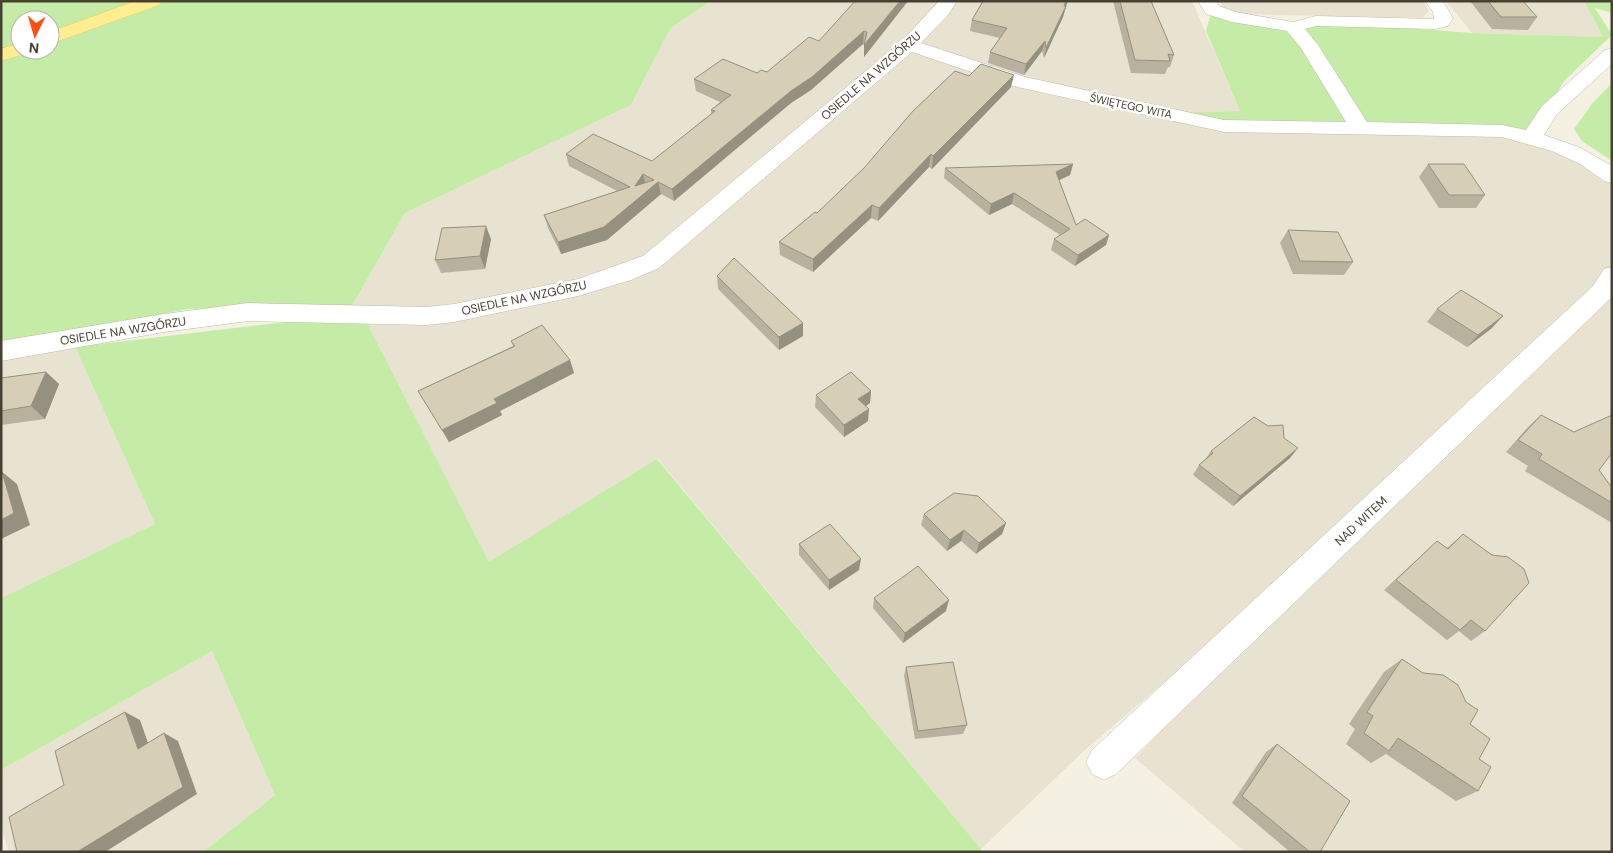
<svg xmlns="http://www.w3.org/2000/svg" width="1613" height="853" font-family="'DM Sans',sans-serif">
<rect width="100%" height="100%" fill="#f4f1e3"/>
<path fill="#e8e3d1" d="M711 1H1192L1240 111 1167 113 1533 136 1612 176V852H1245L1135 758 1419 465 1085 750 981 849 658 459 489 563 362 313 352 306 405 213 631 105 670 29Z
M1219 1H1423L1429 11 1422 18 1236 14 1222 7Z
M1446 1H1584L1603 37 1472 33Z
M75 347 155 524 1 598V361Z
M212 651 275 795 203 852H9L1 827V770Z"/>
<path fill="#c5eca7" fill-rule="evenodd" d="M1 1H711L670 29 631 105 405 213 352 306 189 309 1 344ZM20 20H50V50H20Z
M1584 1H1612V13L1595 8 1612 35 1564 81 1533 136 1224 126 1164 113 1240 111 1206 31 1212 10 1293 27 1316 21 1472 33 1603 37Z
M1612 83V161L1582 141 1574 129 1592 104Z
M362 313 489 562 657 459 981 849V852H203L275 795 212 651 1 770V598L155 524 75 347Z"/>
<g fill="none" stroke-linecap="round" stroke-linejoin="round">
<defs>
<path id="minor" d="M939 1H957L948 15 921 43 1025 77 1224 120 1346 122 1301 48 1287 31 1232 22 1206 14 1198 1H1216L1219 6 1235 12 1293 22 1316 16 1434 19 1433 12 1425 1H1443L1453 18 1448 26 1435 29 1316 26 1305 29 1318 45 1367 122 1502 125 1526 130 1542 106 1605 50 1612 48V64L1557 114 1544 135 1581 148 1612 166V183L1604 181 1580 164 1552 151 1502 137 1224 132 1013 86 912 52 659 268 631 280 578 296 454 322 427 325 248 321 164 332 1 361V341L164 314 248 303 427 307 454 304 578 279 643 256 902 41Z
M1612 267 1611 298 1116 774 1104 780 1092 774 1086 762 1092 750 1593 286 1604 269Z"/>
<path id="major" d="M136 1H162L159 5 50 44V32Z
M20 43V50H29L27 53 1 61V49Z"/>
</defs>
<use href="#minor" stroke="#c0baa5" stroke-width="1"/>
<use href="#major" stroke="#efd355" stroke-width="1"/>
<use href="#minor" fill="#fff" fill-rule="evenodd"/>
<use href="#major" fill="#ffed91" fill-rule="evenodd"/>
</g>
<path fill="#b8b19d" d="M908 1 864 57 865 44H863L811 90 791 103 674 201 661 194 607 240 561 254 548 228 544 215 617 191 569 166 566 154 652 161 711 114V110L720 102 696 91 694 79 767 72 819 41Z
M983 1H1068L1063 17 1044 58 1042 51 1024 75 988 63 990 52 1000 38 970 31 972 20Z
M1113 1H1151L1174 55 1170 67H1168L1165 74 1131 73Z
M1470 1H1523L1537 17 1528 30 1492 29Z
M969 76 1011 87 932 169 929 167 878 221 871 218 813 272 780 255 779 242 817 213Z
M1073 164 1070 175 1059 180 1076 225 1109 235 1106 245 1075 266 1051 250 1054 239 1060 235 1012 204 989 215 944 178 945 168Z
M1428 164 1485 195 1476 208H1439L1419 177Z
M1288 230 1353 262 1344 275 1293 274 1280 243Z
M491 239 485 269 441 273 435 260Z
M717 276 803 323V336L779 350 718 289Z
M1437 309 1492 328 1467 347 1427 322Z
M511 341 570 360 574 373 500 411 502 415 449 442 418 391 513 346Z
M46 372 59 384 45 419 1 425V378Z
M871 391 870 403 866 406 868 421 844 437 815 407 816 395Z
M1541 415 1599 470 1612 488V523L1525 471 1528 466 1506 452 1528 427Z
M1284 438 1290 458 1233 506 1193 475 1199 465 1206 458 1211 451Z
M924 514 1006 523 1002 534 976 554 961 541 947 551 921 525Z
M1463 534 1485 631 1471 641 1459 631 1447 640 1384 590 1437 541 1447 548Z
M799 544 859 570 829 590 799 555Z
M874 598 946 611 903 643 873 608Z
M1402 659 1470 724 1479 759 1478 791 1456 801 1386 754 1371 763 1346 744 1355 729 1349 724 1384 672Z
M906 667 967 725 963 734 915 739 904 676Z
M1277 744 1320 852H1290L1232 803 1266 752Z"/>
<path fill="#969080" d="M900 1H908L864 57V45Z
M1066 1H1068L1064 10 1066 6 1063 17 1044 58 1046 48Z
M864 31 863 44 811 90 791 103 674 201 672 189Z
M1045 41 1042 51 1024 75 1026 64Z
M1014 75 1011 87 932 169 933 156Z
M931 154 929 167 878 221 879 208Z
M1073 164 1070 175 1053 183 1056 172Z
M643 174 646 187 635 186Z
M658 182 661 194 607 240 561 254 558 242Z
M1014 193 1012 204 989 215 991 204Z
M872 205 871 218 813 272V259Z
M486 226 491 239 485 269 480 256Z
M1109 235 1106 245 1075 266 1078 255Z
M1503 316 1492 328 1467 347 1478 335Z
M803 323V336L779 350V337Z
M570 360 574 373 500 411 502 415 449 442 442 430 494 399Z
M46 372 59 384 45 419 31 406Z
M871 391 870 403 857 412 858 399Z
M869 409 868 421 844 437V425Z
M1298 448 1290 458 1233 506 1240 496Z
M1 471 17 484 30 525 1 539Z
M1006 523 1002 534 976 554 979 543Z
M964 530 961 541 947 551 950 540Z
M861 559 859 570 829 590V580Z
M949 600 946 611 903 643 905 633Z
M125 712 140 720 153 757 138 749Z
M164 733 178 741 197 794 105 852H77Z"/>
<path fill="#d6ceb7" stroke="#969080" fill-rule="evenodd" d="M855 1H900L864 45 867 32 864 31 812 77 791 91 672 189 658 182 604 227 558 242 544 215 630 187 566 154 593 134 652 161 715 111 711 110 731 95 694 79 723 59 757 73 761 70 767 72 809 37 819 41ZM643 174 654 180 635 186Z
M983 1H1066L1064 6H1066L1046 48 1045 41 1026 64 990 52 1007 28 972 20Z
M1120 1H1151L1174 55 1168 54 1170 61 1135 60Z
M1488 1H1523L1537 17H1501Z
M981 64 1014 75 933 156 931 154 879 208 872 205 813 259 779 242 815 212 817 213 864 168 913 111 955 71 969 76Z
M1073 164 1056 172 1076 225 1085 219 1109 235 1078 255 1054 239 1070 229 1014 193 991 204 945 168Z
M1428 164H1464L1485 195H1449Z
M486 226 480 256 435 260 442 228Z
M1288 230 1338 232 1353 262 1300 261Z
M734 258 803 323 779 337 717 276Z
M1461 290 1503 316 1478 335 1437 309Z
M542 325 570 360 494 399 497 403 442 430 418 391 515 346 511 341Z
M46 372 31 406 1 411V378Z
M851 372 871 391 858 399 869 409 844 425 816 395Z
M1541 415 1574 432 1612 415V453L1599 470 1612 488V503L1539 459 1542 454 1518 440Z
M1254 417 1268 426 1283 425 1284 438 1298 448 1240 496 1199 465 1213 453 1211 451Z
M1 472H2L14 513 1 520Z
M954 493 978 496 1006 523 979 543 964 530 950 540 924 514Z
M830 524 861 559 829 580 799 544Z
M1463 534 1492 555 1508 557 1524 569 1529 583 1485 631 1471 620 1460 630 1396 580 1437 541 1448 549Z
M918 566 949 600 905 633 874 598Z
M1402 659 1423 673 1443 675 1458 685 1466 702 1478 710 1470 724 1490 739 1479 759 1491 767 1478 791 1398 738 1389 751 1364 733 1373 716 1367 712Z
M953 662 967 725 918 731 906 667Z
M125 712 138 749 164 733 183 787 77 852H17L9 817 64 785 55 751Z
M1277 744 1350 801 1320 852H1310L1242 796Z"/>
<g text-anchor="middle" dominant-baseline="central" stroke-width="5" stroke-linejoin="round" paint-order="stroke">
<g font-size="11" fill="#464133" stroke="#fff">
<text transform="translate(1131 106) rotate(12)">ŚWIĘTEGO WITA</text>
</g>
<g font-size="12" fill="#464133" stroke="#fff">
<text transform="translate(871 76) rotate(-41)">OSIEDLE NA WZGÓRZU</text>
<text transform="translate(524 298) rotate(-12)">OSIEDLE NA WZGÓRZU</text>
<text transform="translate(123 331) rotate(-9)">OSIEDLE NA WZGÓRZU</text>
<text transform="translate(1361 521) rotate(-43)">NAD WITEM</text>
</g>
</g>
<rect width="1613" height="853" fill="none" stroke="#464133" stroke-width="5"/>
<g transform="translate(35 35) rotate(185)"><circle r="24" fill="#ffffff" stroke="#b5b3ad"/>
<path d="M0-4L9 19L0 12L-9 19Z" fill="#ff4f0f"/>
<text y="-8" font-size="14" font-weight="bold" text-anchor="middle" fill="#464133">N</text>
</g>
</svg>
